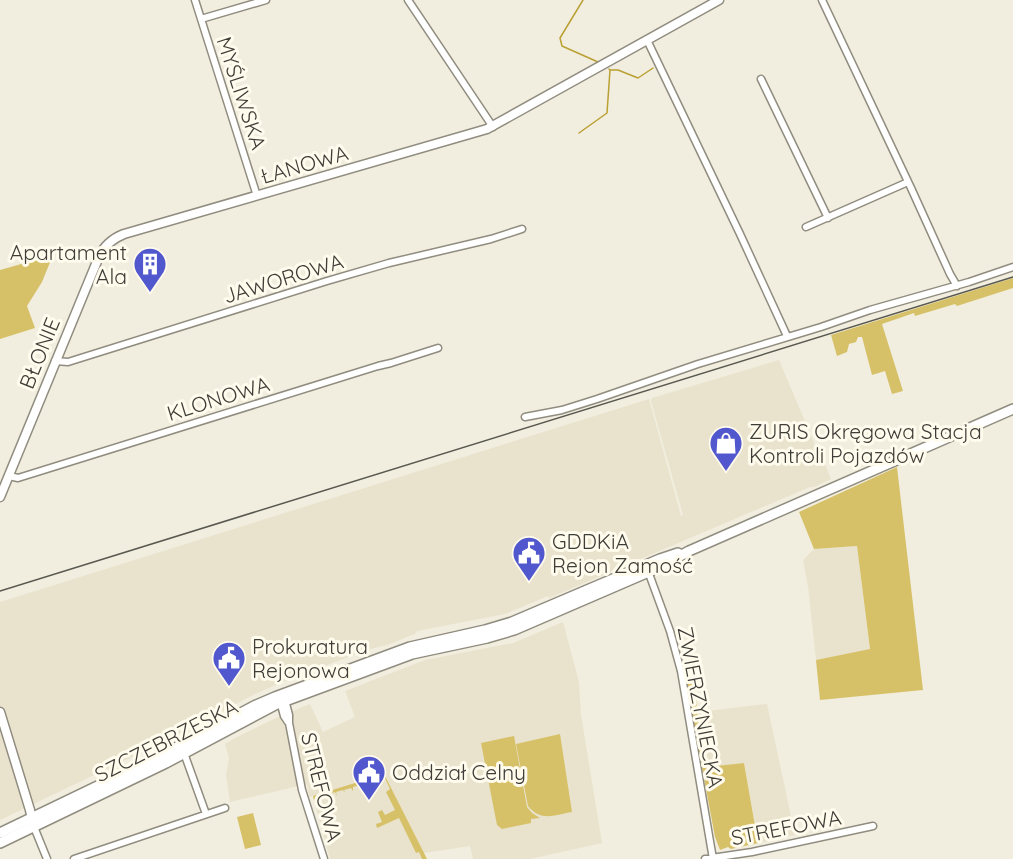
<svg xmlns="http://www.w3.org/2000/svg" width="1013" height="859" font-family="Quicksand,sans-serif">
<rect width="100%" height="100%" fill="#f1eedf"/>
<path fill="#e9e3cd" d="M779 360 823 464H825L831 479 814 487H810L549 598 548 596 505 614 417 631 415 634 387 645 367 650 290 679 255 694 155 746 0 820V602L649 399 681 516 683 515 651 401 652 398Z
M857 546 870 650 816 660 808 587 803 560 814 549Z
M563 622 579 682 581 715 602 843 530 859H473L470 846 424 853 427 859H330L313 796 309 797 307 784 230 802 226 775 229 758 225 744 237 737 274 719 310 704 323 732 355 717 345 691 425 660 513 643Z
M767 704 795 835 758 843 744 763 710 767 709 763H706L697 712Z"/>
<path fill="#d7c168" d="M53 255 42 282 27 306 35 328 0 339V270Z
M1013 278V288L957 306 955 304 915 316 914 313 882 324 903 391 892 394 885 371 872 375 862 337H858L856 342 849 344 847 352 837 356 831 335Z
M897 467 923 690 820 700 816 660 870 649 857 546 814 549 799 512Z
M694 667 697 712 707 767 744 763 758 843 731 849 728 847 720 850 715 837 684 671Z
M560 734 572 812C554 815 541 822 528 806L516 744Z
M514 736 527 807 532 813 540 818 531 819V823L502 829 497 825 481 743Z
M384 774 424 853 427 859H422L419 852 416 853 399 818 377 828 376 824 382 822 378 812 382 810 385 815 395 810 386 792 390 789 384 776 377 780V784L376 780 369 782 370 786 368 783 361 785V788L360 785 353 787V791L351 788 344 790 345 793 343 790 336 792 337 796 335 792 328 794 329 798 327 795 320 797V801L315 804 313 796Z
M253 813 261 845 245 849 237 817Z"/>
<g fill="none" stroke-linecap="round" stroke-linejoin="round">
<path stroke="#baa033" stroke-width="1.5" d="M583 0 560 38 562 46 598 62
M609 69 610 70H618L638 78 653 68
M579 133 607 113 610 70"/>
<defs>
<path id="street" d="M195 0 257 196
M408 0 493 127
M822 0 911 188 950 274 957 286
M201 19 266 0
M647 40 740 234 787 336
M761 79 828 218
M806 227 908 182
M55 361 68 362 327 281 389 263 491 239 522 229
M525 417 562 410 597 399 698 364 821 327 870 310 969 282 1013 267
M9 476 18 478 378 366 391 363 438 348
M648 571 670 631 681 671 713 859
M285 700 289 715V723L302 790 324 859
M280 701 284 716 288 722
M184 753 206 814
M34 827 47 859
M74 859 225 808
M705 859 752 852 873 826"/>
<path id="secondary" d="M0 497 98 259C103 247 111 239 124 234L487 129 719 0
M0 712 30 810 33 824"/>
<path id="primary" d="M0 833 160 756 254 706 275 697 410 647 485 630 512 622 660 559 678 553
M0 843 166 763 277 704 412 654 487 638 514 630 660 567 689 551 1013 409"/>
</defs>
<use href="#street" stroke="#908c7f" stroke-width="9"/>
<use href="#secondary" stroke="#908c7f" stroke-width="11"/>
<use href="#primary" stroke="#908c7f" stroke-width="12"/>
<use href="#street" stroke="#fff" stroke-width="6"/>
<use href="#secondary" stroke="#fff" stroke-width="8"/>
<use href="#primary" stroke="#fff" stroke-width="9"/>
<path stroke="#595850" stroke-width="1.5" d="M0 591 1013 277"/>
</g>
<defs>
<symbol id="building-pin" viewBox="-11 -11 22 30"><path d="M0 17L-7.5 6A9.5 9.5 0 1 1 7.5 6Z" fill="#5158ce" stroke="#fffbed"/><path d="M-4-6H4V6H1V3H-1V6H-4ZM-2.5-4.3h1.7v1.8h-1.7ZM.8-4.3h1.7v1.8H.8ZM-2.5-1h1.7V.8h-1.7ZM.8-1h1.7V.8H.8Z" fill="#fff"/></symbol>
<symbol id="shop-pin" viewBox="-11 -11 22 30"><path d="M0 17L-7.5 6A9.5 9.5 0 1 1 7.5 6Z" fill="#5158ce" stroke="#fffbed"/><path d="M-5-2.5h2.3a2.7 3.5 0 0 1 5.4 0H5L5.5 6h-11ZM-1.5-2.5h3a1.5 2.3 0 0 0-3 0Z" fill="#fff"/></symbol>
<symbol id="civic-pin" viewBox="-11 -11 22 30"><path d="M0 17L-7.5 6A9.5 9.5 0 1 1 7.5 6Z" fill="#5158ce" stroke="#fffbed"/><path d="M-.6-6.5H3V-4.5H.6V-3L4-1V1h2V6H-6V1h2V-1L-.6-3ZM-1.2 2.5V6h2.4V2.5Z" fill="#fff"/></symbol>
</defs>
<g fill-rule="evenodd">
<use href="#building-pin" x="131" y="245" width="38" height="52"/>
<use href="#shop-pin" x="707" y="424" width="38" height="52"/>
<use href="#civic-pin" x="510" y="534" width="38" height="52"/>
<use href="#civic-pin" x="210" y="639" width="38" height="52"/>
<use href="#civic-pin" x="350" y="753" width="38" height="52"/>
</g>
<g text-anchor="middle" dominant-baseline="central" stroke-width="6" stroke-linejoin="round" paint-order="stroke">
<g font-size="21" fill="#3e3d37" stroke="#fffbed">
<text transform="translate(242 93) rotate(72)">MYŚLIWSKA</text>
<text transform="translate(304 164) rotate(-16)">ŁANOWA</text>
<text transform="translate(283 278) rotate(-17)">JAWOROWA</text>
<text transform="translate(39 353) rotate(-68)">BŁONIE</text>
<text transform="translate(218 398) rotate(-17)">KLONOWA</text>
<text transform="translate(701 707) rotate(79)">ZWIERZYNIECKA</text>
<text transform="translate(166 740) rotate(-27)">SZCZEBRZESKA</text>
<text transform="translate(322 787) rotate(76)">STREFOWA</text>
<text transform="translate(786 827) rotate(-11)">STREFOWA</text>
</g>
<g font-size="21" fill="#3e3d37" stroke="#fffbed" text-anchor="start">
<text x="127" y="252" text-anchor="end">Apartament<tspan x="127" dy="24">Ala</tspan></text>
<text x="749" y="431">ZURIS Okręgowa Stacja<tspan x="749" dy="24">Kontroli Pojazdów</tspan></text>
<text x="552" y="541">GDDKiA<tspan x="552" dy="24">Rejon Zamość</tspan></text>
<text x="252" y="646">Prokuratura<tspan x="252" dy="24">Rejonowa</tspan></text>
<text x="392" y="772">Oddział Celny</text>
</g>
</g>
</svg>
